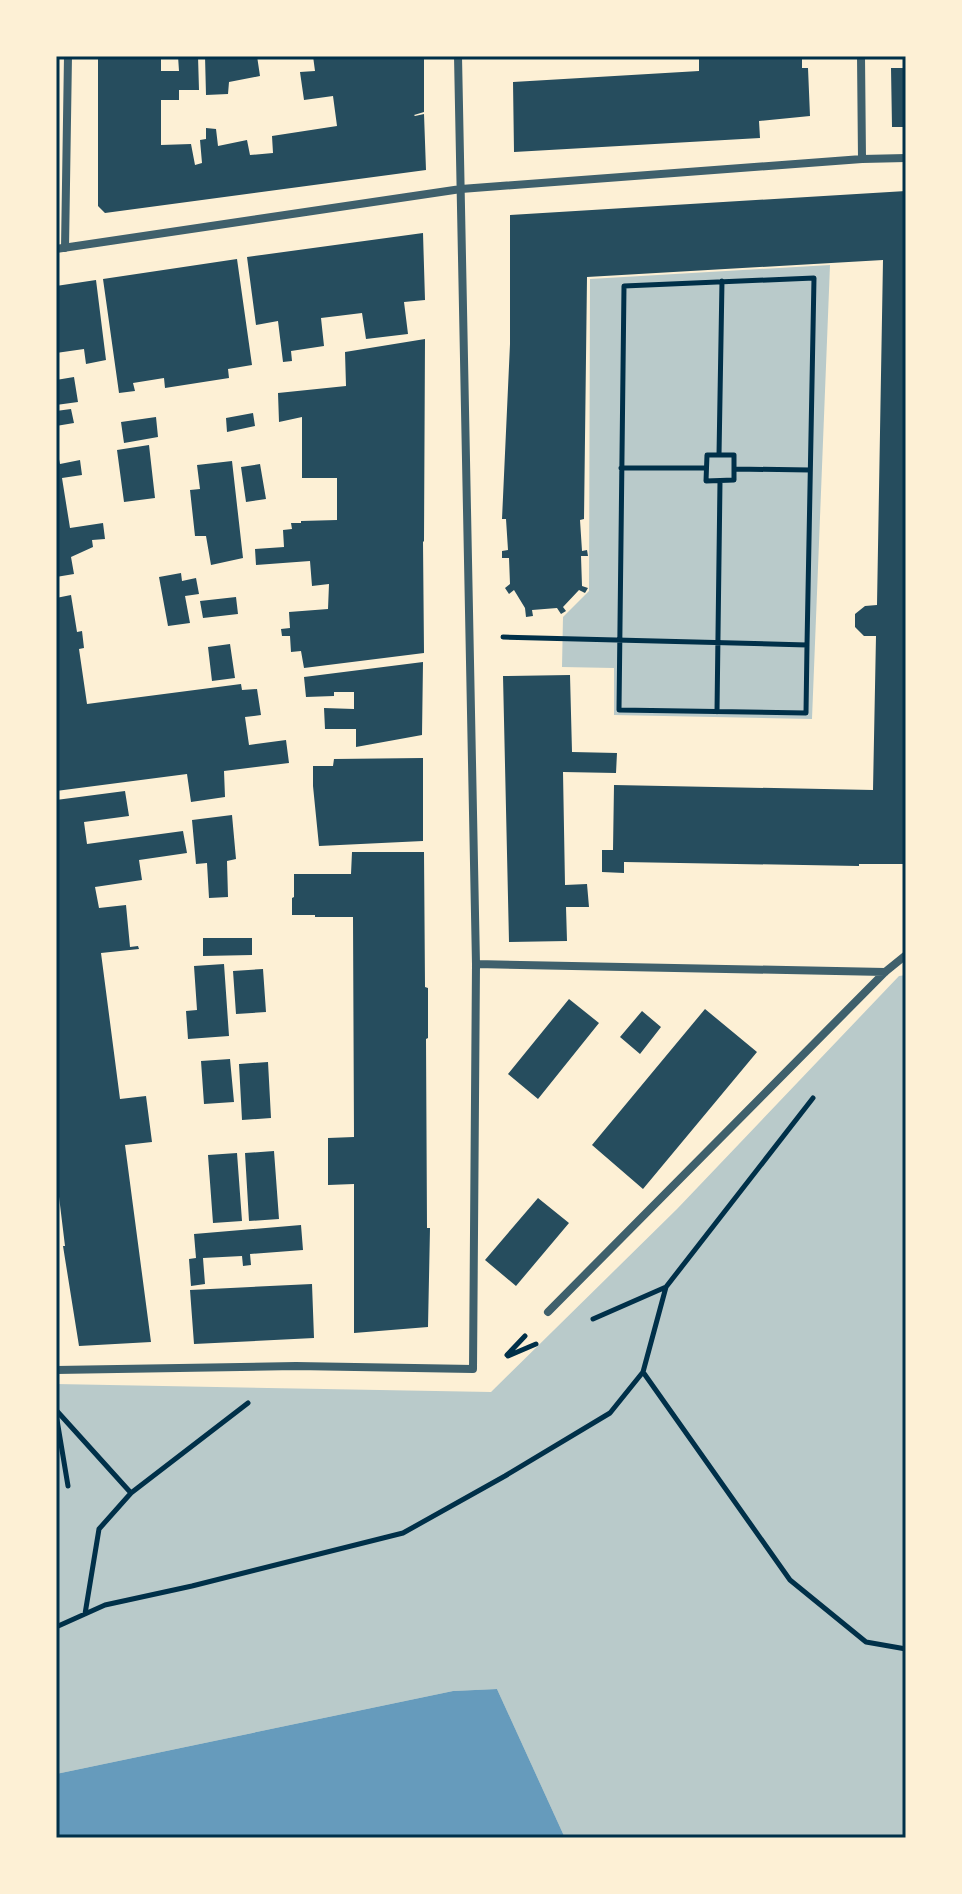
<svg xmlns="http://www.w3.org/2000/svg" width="962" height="1894" font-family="Manrope,sans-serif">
<rect width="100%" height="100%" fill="#fdf0d5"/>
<path fill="#b9caca" d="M830 265 812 719 614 715V668L562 667 563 617 589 591 590 279Z
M906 975V1838H565L497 1689 453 1691 56 1774V1384L491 1392 677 1209 899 976Z"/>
<path fill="#669bbc" d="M497 1689 565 1838H56V1774L453 1691Z"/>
<path fill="#264d5e" d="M98 56H161V71H179L178 56H198L199 90H179V100H161V145L191 144 195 165 202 163 200 140 206 139V128L216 129 218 146 247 140 250 155 273 153 272 136 337 126 333 96 304 100 300 72 315 71 313 56H424V112L414 115 415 116 424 114 426 170 105 213 98 206Z
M205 56H257L260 76 229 82 228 94 206 95Z
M699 56H802V68H808L810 116 759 121 760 138 514 152 513 82 699 71Z
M891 68H906V127H892Z
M906 191V864H859V866L624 862V873L602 872V850H613L614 785 873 790 876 636H864L855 627V614L865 606 877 605 883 260 587 277 584 519 580 520 582 551 587 550 588 556H581L582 586 588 588 585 593 579 590 563 607 566 611 561 614 557 608 532 610 533 616 526 617 525 608 514 590 509 594 505 588 510 584 509 558H502V551L508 550 506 519H502L510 344V215Z
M423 233 425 300 404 302 408 334 366 339 362 313 321 318 324 346 291 351 292 361 283 362 278 321 256 325 247 257Z
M237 259 252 365 228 369 229 378 165 388 164 378 133 383 135 391 119 393 103 279Z
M96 280 106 360 86 364 84 349 56 353V286Z
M425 339 424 541 423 542 424 653 304 668 301 651 291 652 290 636H282L281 629 290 628 289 612 328 609 329 584 312 586 310 561 256 565 255 549 284 547 283 530 292 529 291 523H301V521L337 520V478H302V417L279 422 278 393 346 386 345 352Z
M74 377 78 402 56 405V380Z
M71 409 74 423 56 426V411Z
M253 413 255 426 227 432 226 418Z
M156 417 158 437 124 443 121 422Z
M149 445 155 498 124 502 117 450Z
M56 450H57L60 464 80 460 82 475 62 478 70 528 103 523 105 539 92 540 93 547 71 557 74 574 56 577Z
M232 461 243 558 211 565 206 536H195L190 490 200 489 197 465Z
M260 464 266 499 246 502 241 467Z
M181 573 182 581 196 578 199 594 185 596 190 623 168 626 159 577Z
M71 595 77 632 82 631 84 648 79 649 87 704 241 684 242 690 257 689 261 715 245 717 249 745 286 740 289 763 224 771 225 797 191 802 187 774 56 791V598Z
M236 597 238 614 203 618 200 601Z
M230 644 235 678 212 681 208 647Z
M423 662 422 735 356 747V729H325L324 708 354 709V692H334V696L306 697 304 677Z
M570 675 572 752 617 753 616 773 563 772 565 885 587 884 589 907H566L567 941 509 942 503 676Z
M423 758V841L319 846 313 786V766H333L334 759Z
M125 791 129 816 84 822 87 844 183 831 187 853 139 860 142 880 95 887 99 908 126 905 130 947 138 946 139 949 101 953 120 1099 146 1096 152 1142 125 1145 151 1342 79 1346 63 1246H65L56 1172V800Z
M232 815 236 859 227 861 228 897 209 898 207 863 196 864 192 820Z
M352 852H424L425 987 428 988V1038L426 1039 427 1228H430L428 1327 354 1333V1184L328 1185V1138L354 1137 353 917H315V915H292V898L294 897V874H351Z
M203 938H252V955L203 956Z
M224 964 229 1036 188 1039 186 1011 197 1010 194 966Z
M263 969 266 1012 236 1014 233 971Z
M569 999 599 1023 538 1099 508 1074Z
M705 1009 757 1052 643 1189 592 1145Z
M642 1011 661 1027 640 1054 620 1037Z
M230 1059 234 1102 204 1104 201 1061Z
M268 1062 271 1118 242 1120 239 1064Z
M274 1151 279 1219 249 1221 245 1153Z
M237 1153 242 1221 213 1223 208 1155Z
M538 1198 569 1223 516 1286 485 1260Z
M301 1225 303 1250 250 1254 251 1265 243 1266 242 1256 203 1258 205 1284 191 1286 189 1259 196 1258 194 1234Z
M312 1284 314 1338 194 1344 190 1290Z"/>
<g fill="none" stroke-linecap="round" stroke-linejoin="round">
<path stroke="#003049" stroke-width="5" d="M707 455H734V480L706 481Z
M719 455 722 281
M621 468H706
M735 469 810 470
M503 637 807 645 814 278 624 286 619 710 806 713 807 645
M717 712 720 481
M593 1319 666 1287
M507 1355 525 1336
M508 1356 536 1344
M643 1372 790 1580 866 1642 906 1649
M56 1410 131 1493
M56 1414 68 1486
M85 1614 99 1529 131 1493 248 1403
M56 1627 105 1605 192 1586 403 1533 505 1476 610 1413 643 1372 666 1287 813 1098"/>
<path stroke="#3f606c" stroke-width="8" d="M861 56 862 159
M65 248 68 56
M56 249 461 189 862 159 906 158
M476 964 885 972
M548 1312 885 972 906 955
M56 1370 296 1366 473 1369 476 964 458 56"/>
</g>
<rect width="962" height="1894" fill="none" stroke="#fdf0d5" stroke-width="116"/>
<rect x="58" y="58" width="846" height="1778" fill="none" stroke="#003049" stroke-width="3"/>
</svg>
